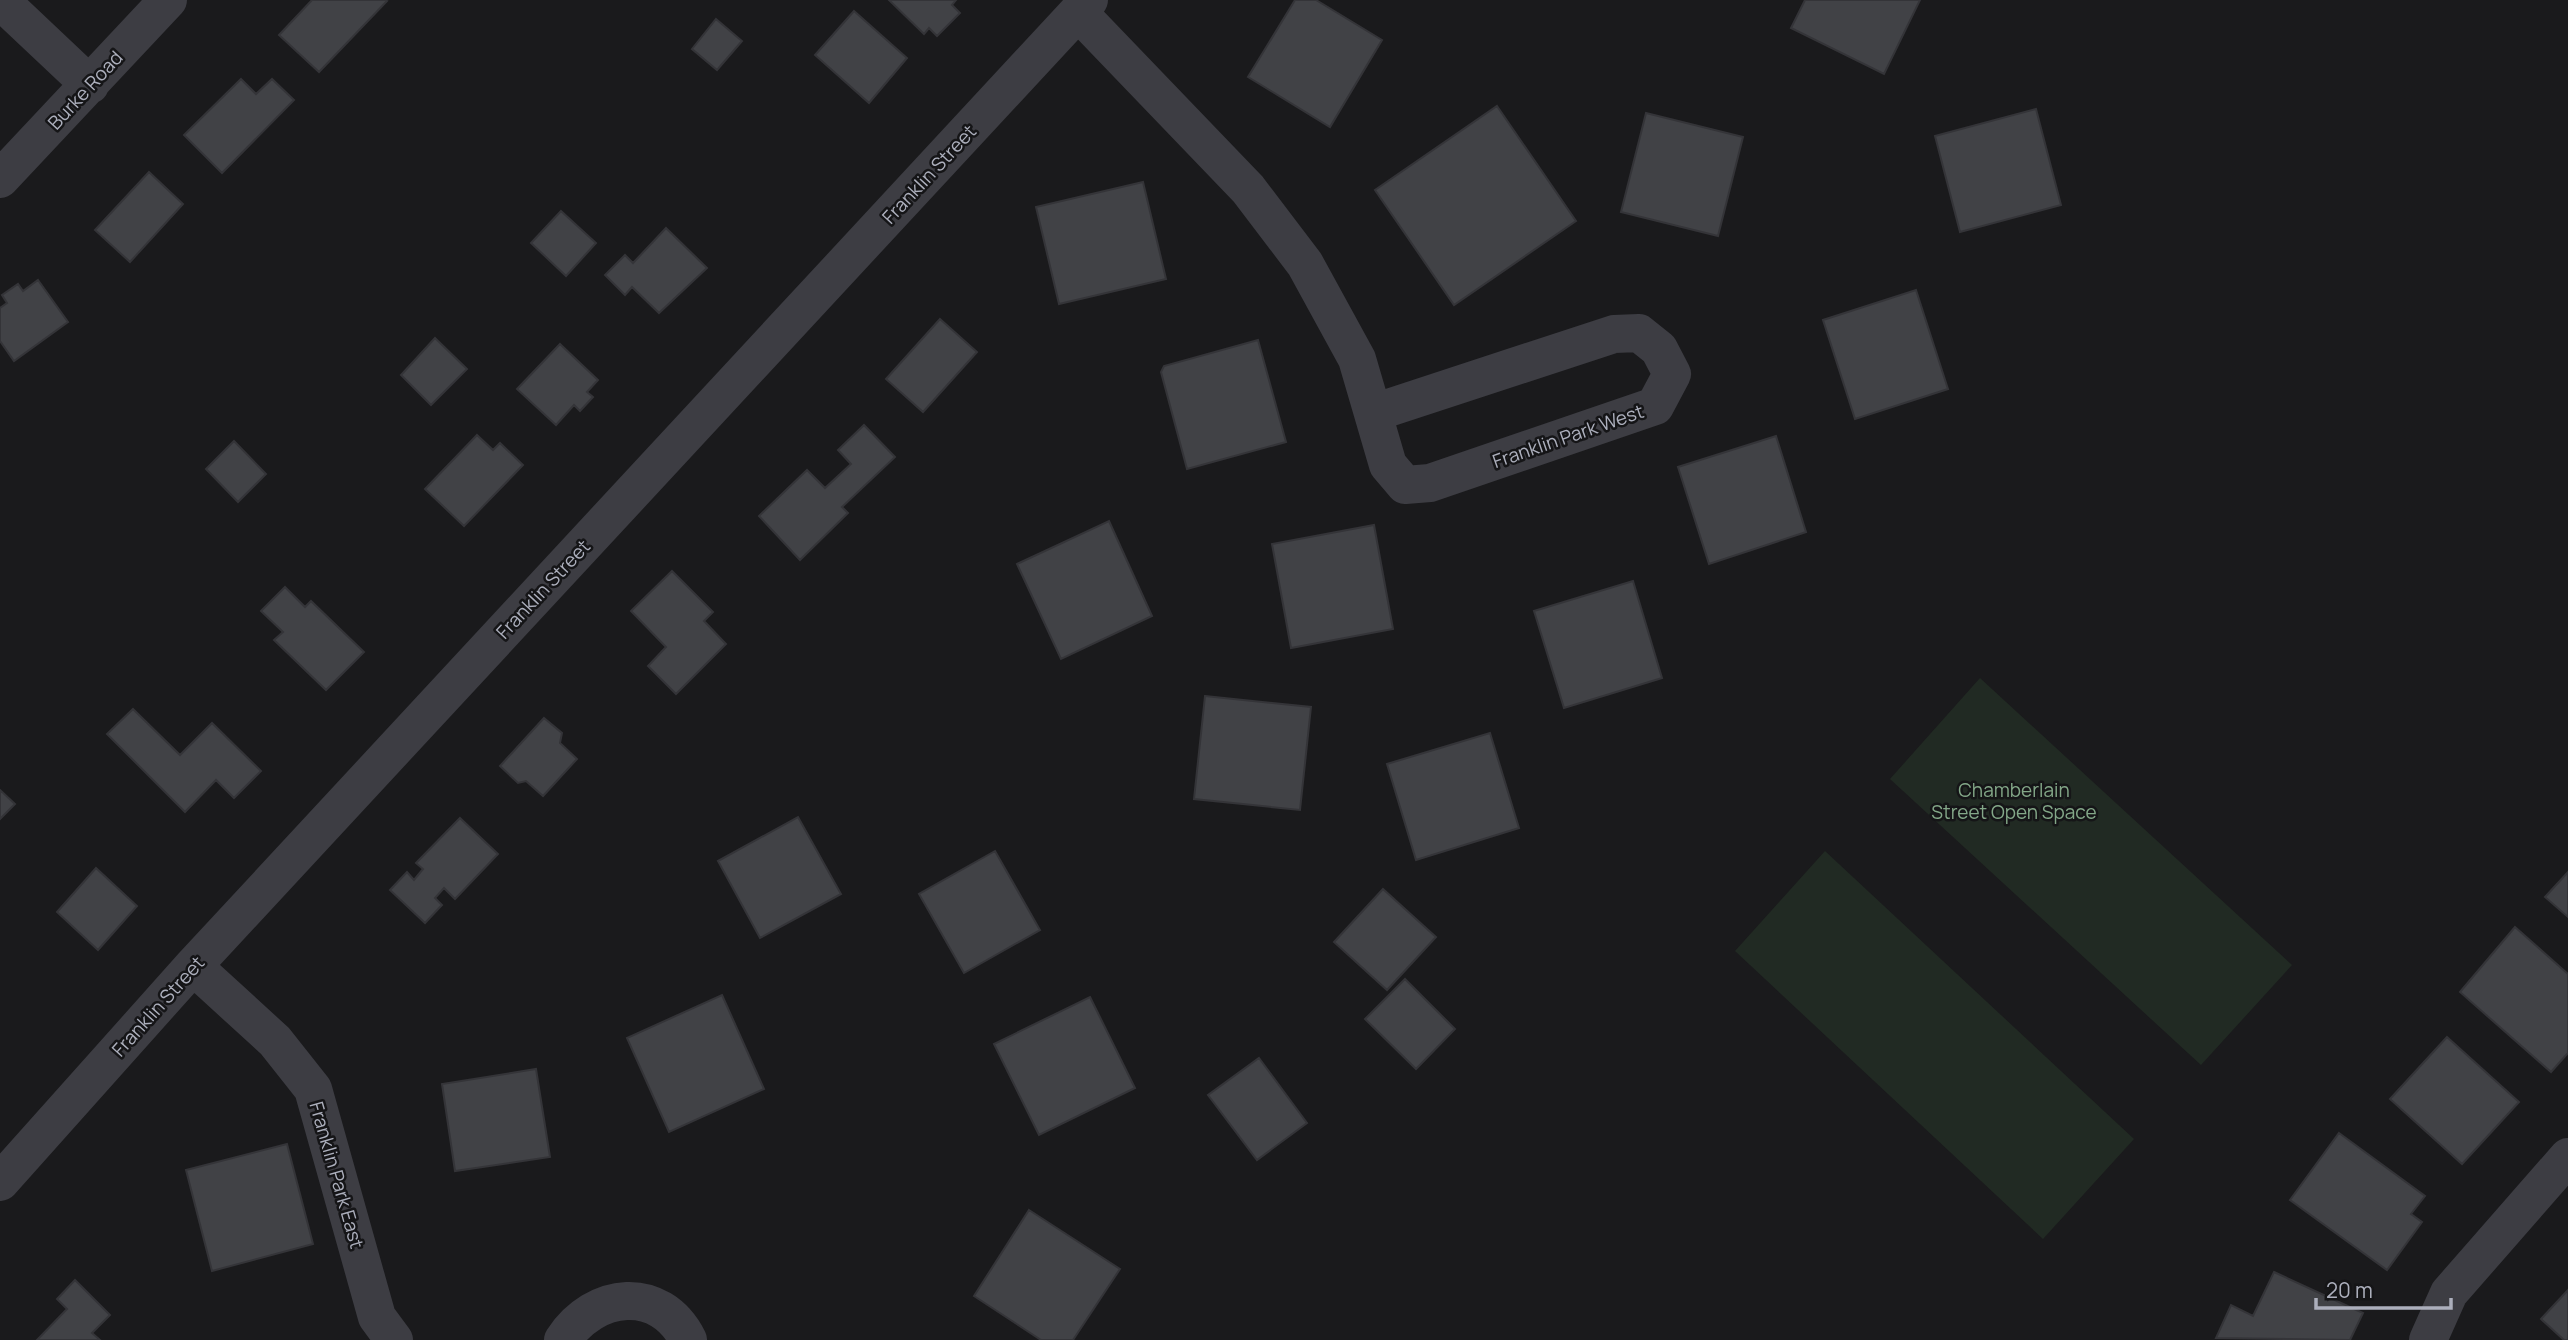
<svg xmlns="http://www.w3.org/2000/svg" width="2568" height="1340" font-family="Manrope,sans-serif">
<rect width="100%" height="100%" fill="#1a1a1c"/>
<path fill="#212a23" d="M1980 678 2292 965 2201 1065 1890 779Z
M1825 851 2134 1139 2043 1239 1735 951Z"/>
<path fill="#414246" stroke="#343438" stroke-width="2" d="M312 0H385L387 1 319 72 279 35Z
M889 0H956L952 5 960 13 937 36 929 28 924 34Z
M1295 0H1316L1382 40 1330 127 1248 77Z
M1805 0H1920L1884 74 1791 28Z
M854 11 907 58 869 103 815 55Z
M716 19 742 41 717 70 692 49Z
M241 79 256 94 272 79 294 100 222 173 184 135Z
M1497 106 1576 221 1454 305 1375 190Z
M2036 109 2061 205 1960 232 1935 136Z
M1646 113 1743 137 1718 236 1621 212Z
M149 172 183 204 130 262 95 230Z
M1143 182 1166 279 1059 304 1036 207Z
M561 211 596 243 566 276 531 243Z
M666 228 707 268 659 313 632 287 625 295 605 275 625 255 633 263Z
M38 280 68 322 14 361 0 341V308L7 303 2 295 18 284 23 291Z
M1916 290 1948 389 1855 419 1823 320Z
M940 319 977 352 923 412 886 379Z
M435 338 467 369 431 405 401 375Z
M1258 340 1286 442 1187 469 1161 372 1164 366Z
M560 344 598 380 587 392 593 397 580 411 574 405 556 425 517 389Z
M864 425 895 457 842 507 848 513 800 560 759 516 807 470 825 488 851 464 838 450Z
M477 435 493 450 500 443 523 465 464 526 425 489Z
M1776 436 1806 532 1709 564 1678 467Z
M234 441 266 474 238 502 206 469Z
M1109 521 1152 616 1061 659 1017 564Z
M1374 525 1393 629 1291 648 1272 544Z
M672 571 713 612 704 621 726 644 676 694 648 666 666 647 631 611Z
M1633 581 1662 678 1564 708 1534 611Z
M285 587 305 607 311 601 364 652 326 690 274 640 283 632 261 611Z
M1205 696 1311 707 1300 810 1194 799Z
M133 709 180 755 212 723 261 771 234 798 216 780 185 812 107 734Z
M544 718 562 733 560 743 577 759 543 796 526 781 518 783 500 766Z
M1490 733 1519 828 1416 860 1387 764Z
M0 790 15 804 0 819Z
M798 817 841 894 760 938 718 861Z
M460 818 498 854 455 899 444 888 435 898 442 905 425 923 390 890 407 872 414 880 423 869 416 863Z
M995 851 1040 930 964 973 919 894Z
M96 868 137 906 98 950 57 912Z
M2568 872V917L2545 897Z
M1383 889 1436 937 1387 990 1334 942Z
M2515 927 2568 974V1053L2551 1072 2460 992Z
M1405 979 1455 1029 1416 1069 1365 1019Z
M722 995 764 1089 669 1132 627 1038Z
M1090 997 1135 1088 1039 1135 994 1044Z
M2447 1037 2519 1102 2462 1164 2390 1099Z
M1259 1058 1307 1123 1257 1160 1208 1095Z
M536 1069 550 1157 455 1171 442 1084Z
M2339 1133 2425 1196 2411 1214 2422 1222 2387 1270 2290 1200Z
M287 1144 313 1244 212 1271 186 1170Z
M1029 1210 1120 1269 1073 1340H1041L974 1296Z
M2274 1272 2363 1313 2350 1340 2216 1338 2231 1305 2253 1316Z
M75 1280 110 1315 92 1333 100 1340H37L67 1309 57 1299Z
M2568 1290V1340H2564L2541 1319Z"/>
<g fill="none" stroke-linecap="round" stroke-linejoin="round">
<path stroke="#3d3d43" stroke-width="38" d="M0 0 90 85
M1078 12 1248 189 1305 264 1357 359 1388 465 1405 485 1430 483 1655 406 1672 374 1659 349 1639 333 1614 334 1373 413
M0 179 168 0
M193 966 275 1041 313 1089 377 1317 394 1340
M0 1182 193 966 1089 0
M563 1340C594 1292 660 1284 688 1340
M2428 1340 2449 1293 2568 1157"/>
</g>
<g text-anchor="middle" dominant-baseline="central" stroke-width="5" stroke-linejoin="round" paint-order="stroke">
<g font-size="19" fill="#acafbc" stroke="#151517">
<text transform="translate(85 90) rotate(-47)">Burke Road</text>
<text transform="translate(929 174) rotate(-47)">Franklin Street</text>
<text transform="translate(1568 436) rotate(-19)">Franklin Park West</text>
<text transform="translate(543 589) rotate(-47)">Franklin Street</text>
<text transform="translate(158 1006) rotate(-48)">Franklin Street</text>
<text transform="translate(337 1175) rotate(74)">Franklin Park East</text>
</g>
<g font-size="19" fill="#83a788" stroke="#151517">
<text x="2014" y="790">Chamberlain<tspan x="2014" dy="22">Street Open Space</tspan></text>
</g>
</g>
<path d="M2316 1298v10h135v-10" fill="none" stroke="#acafbc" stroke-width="3.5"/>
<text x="2326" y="1298" font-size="21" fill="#acafbc" stroke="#151517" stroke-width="5" paint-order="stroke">20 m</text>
</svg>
